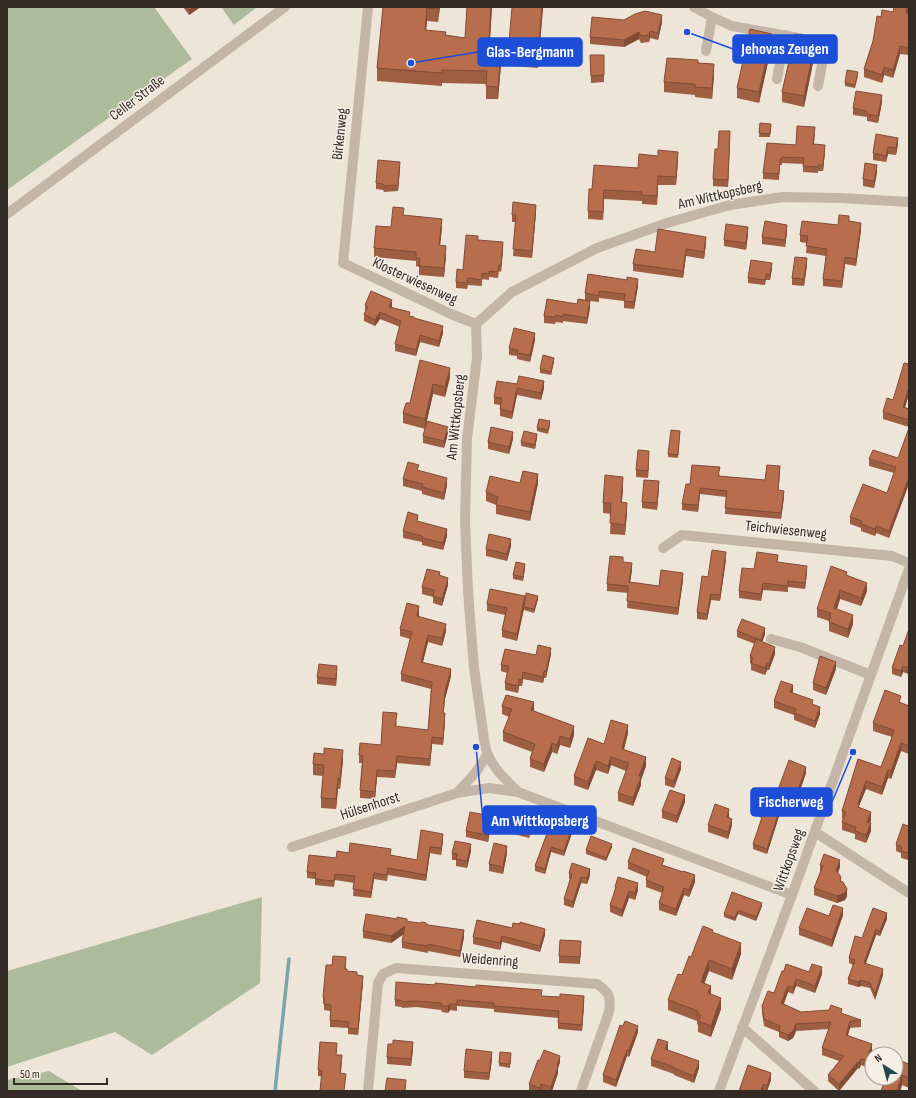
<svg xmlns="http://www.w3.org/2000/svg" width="916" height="1098" font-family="'Sofia Sans Condensed',sans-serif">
<rect width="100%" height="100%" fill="#eee5d9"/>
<path fill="#aebb9b" d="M7 7H154L192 59 7 190Z
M221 7H257L234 25Z
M262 897 260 983 152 1055 115 1032 7 1067V971Z
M49 1071 82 1091H7V1080Z"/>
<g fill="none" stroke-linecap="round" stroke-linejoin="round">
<path stroke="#7ba3a8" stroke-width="3.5" d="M275 1091 289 959"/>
<path stroke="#c4b6a7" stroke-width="10" d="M368 7 343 263 451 314 476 324
M694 7 712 17 732 26 826 43 818 86
M706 51 712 17
M777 79 785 35
M7 214 285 7
M663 548 682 535 892 556 909 563
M771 639 800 647 871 675
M487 755 476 772 457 793 489 788 518 792
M815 832 909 893
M292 847 457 793
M792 895 518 792C504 778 490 766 485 746L474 668 468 591 465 521 467 439 477 357 476 324 512 292 597 248 667 223 730 205 783 197 841 198 909 202
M742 1027 814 1091
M368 1091 378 983 383 974 396 968 597 984C610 993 611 997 609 1012L581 1091
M719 1091 792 895 909 569"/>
</g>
<path fill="#9e5e42" d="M183 7H199V8L189 15Z
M383 7H440L438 22 427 21 426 30 446 35 465 38 467 7H492L490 41 509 42 543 7 538 68 501 65 498 99H486V84L442 83V86L377 81V68Z
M893 12 909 14V55L900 54 893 78 884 75 882 83 864 77V69L881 17Z
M624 20 662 22 658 40 650 38 649 42 641 43 639 39 624 47 590 44V37Z
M772 44 759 103 737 98V88Z
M816 48 804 107 782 102V92Z
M590 55H604V82L591 83Z
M698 63 714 75 712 99 695 97V95L664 92V82Z
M858 76 855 88 845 86V83Z
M882 102 878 123 867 121V117L853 115V108Z
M760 123 771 124 770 137H759Z
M815 133 814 144 825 151 823 171H818V173L803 172V164L782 163V165H780L779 180 763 179V173L796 145Z
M730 138 728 187 713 186V179L718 149Z
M898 138V144L896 155 888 154 886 162 873 160V153Z
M678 160 676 185H658L657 205 642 204V201L604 199 603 220 588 219V211L592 189 638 168Z
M400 168 398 191 384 192 383 190 376 189V183Z
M877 172 874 188 863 186V179Z
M536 212 532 258 513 256 516 222H512V215Z
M404 216 442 228 440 245 446 255 444 277 419 275V267L416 266V261L374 257V248L391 227Z
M849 222 861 230 856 266 845 264 842 288 823 286V279L826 256 806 253 807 243 800 242V235Z
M787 232 785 247 762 244V237Z
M748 234 746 250 724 246V240Z
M478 240 503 249 501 272 499 271 498 278 489 277V280L482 279V286L468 285 467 289 456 288V282L463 270Z
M706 243 704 259 686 256 683 278 633 271V264L655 252Z
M807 265 804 286 792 285V278Z
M772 268 770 280H766L765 285 748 283V278Z
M638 286 634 309 624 308V301L599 298V302L590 301V308L587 324 563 321V323L556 322 555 324 544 323V316L577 304 585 300V293Z
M365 305 392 307 443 333 439 347 420 342 416 356 395 351V344L400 327 380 319 375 326 364 321V314L365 312Z
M535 340 530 362 517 359V356L509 355V348Z
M420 360 450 377 445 397 433 394 425 429 403 423V413L410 403Z
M554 361 551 375 540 373V369Z
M909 364V394L905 407 909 409V427L883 419V412L893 400Z
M517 384 544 388 541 400 517 395 512 419 500 416V405L494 404V397Z
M550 425 548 434 537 431V428Z
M680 431 678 458 668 457V454Z
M448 434 444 448 423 443V436Z
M537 437 535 449 521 446V442Z
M513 439 509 454 488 449V442Z
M649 458 648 478 636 477V470Z
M898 458 889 538 876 533 875 536 861 531V528L850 524V517L887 493 894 473 869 466V459Z
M419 471 447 485 444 500 422 494V491L403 486V479Z
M780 472 778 490 784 497 781 519 725 514 726 497 700 494 698 512 682 510V504L690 484 720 474 719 476 765 480Z
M520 483H538L530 521 496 514V505L486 501V492Z
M623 487 622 502 627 513 625 535 610 534 611 514 603 513V503Z
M659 488 657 510 642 508V502Z
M418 521 447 536 443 550 422 545V542L403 538V531Z
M511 546 507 561 486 556V549Z
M726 559 720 601 711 600 707 620 697 619V612L708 577Z
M623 562 632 570 630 582 659 586 683 580 678 615 627 608 628 593 607 591V584Z
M778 562 807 572 805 589 788 587V592L763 590 761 601 739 598V591L754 569Z
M525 567 523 581 513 579V575Z
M847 575 867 591 861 606 840 599 837 609 853 624 848 638 829 631V621L817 617V609Z
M448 585 442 606 433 603V597L422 594V587Z
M538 599 534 613 524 610V609L517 641 502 637V630L505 615 487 611V604L525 601Z
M419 614V617L446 631 442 646 428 642 423 662 451 676 445 699 443 713 445 721 443 745 432 744 430 766 397 763 395 778 377 777 375 799 360 798V790L362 763H359V755L381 745 397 721 396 727 428 730 431 689 401 681V674L410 639 400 636V629Z
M909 629 908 674 903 672 901 677 892 674V668L903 646Z
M737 631 765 634 762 642 775 654 769 670H767L765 675 751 670V664L750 663V656L755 644 737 637Z
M551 654 546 678H544L543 683 523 679 522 686H519L518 693 505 690V683L507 673 501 671V665L536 655Z
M836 669 826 695 813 690V683Z
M337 673 336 686 317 684V677Z
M793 692 792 693 813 704 820 714 815 728 794 720V715L774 708V701Z
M901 703 909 706V754L901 751 891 779 888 778 882 795 866 789 859 806V808L871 820 870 823 871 831 866 843 855 839V834L842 830V822L843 819 842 818V811L858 759 881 767 892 737 873 731V723Z
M502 706 533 711 574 735 570 748 560 745 557 754 552 752 544 772 530 767V759L532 752 503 741V732L509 717 502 714Z
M628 733 624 749 646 766 641 780V785L633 806 618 801V793L626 771 611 765 608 774 596 770 588 790 574 785V776L604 744Z
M343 760 340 789H338L336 809 321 808V798L323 776 313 775V764Z
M681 769 674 788 665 785V778Z
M806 773 797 799 779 793V787Z
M685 802 677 823 662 818V811Z
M759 812 780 813 767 854 753 849V844L762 818 759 817Z
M729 816V817L732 825 728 839 708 832V825Z
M533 820 529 838 499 830V824Z
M552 820 572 833 564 856 551 852 545 874 535 871V866Z
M491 823 488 842 466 837V831Z
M909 824V859L908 860 901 858V853L896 851V844L908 826Z
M421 830 443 840 441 855 430 853 426 881 388 875 387 881 374 879 371 898 353 896 354 883 335 880 334 887 315 885V879L307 878V872L349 853 391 855 417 860Z
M612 847 606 861 586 854V850Z
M471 851 467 868 456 866V860H452V853Z
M507 853 503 874 489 871V864Z
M628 862 664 865 695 882 689 897 684 895 676 916 659 910V903L662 893 646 887V880L647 877 628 869Z
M820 865 840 867 838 873 847 896 845 900 837 903 814 895V888L820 872Z
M569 873 590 875 587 884 581 883 573 908 564 905V899L570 879H569Z
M615 887 638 890 635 900 629 898 622 917 610 912V905L615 890Z
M762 906 756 921 738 914 735 921 724 917V914Z
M843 915 832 947 799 935V928L829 916Z
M887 919 880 936 876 935 866 963 883 975 875 1000 870 988 861 986 858 987 848 984V979L853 965 849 963V958L862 938Z
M477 920 545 935 540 952 502 942 500 950 473 944V937Z
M407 921 428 925 464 937 460 957 428 951V953L402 948V942L404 934 391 943 363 938V931Z
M713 933 741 954 732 980 709 971 704 983 711 995 721 1009 711 1037 698 1032V1025L697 1024V1021L668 1010V1000L691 957Z
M581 948 580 964 559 963V956Z
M346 964V969L347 971 357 975 363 982 358 1035 348 1034V1028L330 1027V1011L324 1010V1004L323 1003V997L332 965Z
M784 971 809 972 822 974 815 993 796 986 793 994 788 992 784 1004 801 1012 842 1014 861 1020V1027L850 1028 848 1035 872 1051 866 1067 861 1065 859 1069 858 1068 839 1091 828 1081V1075L839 1061 822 1055V1048L829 1029 796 1031 793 1038 788 1041 779 1037V1032L764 1026 762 1013V1006L774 993Z
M542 996 584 1003 582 1031 558 1029V1018L494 1012V1009L457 1006V1011L450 1010 448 1013 442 1012 441 1010 416 1007 403 1008 401 1007 395 1006V1000Z
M638 1032 629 1057 627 1056 616 1087 603 1082V1075Z
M393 1044 413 1049 411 1066 387 1064V1057Z
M337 1049 336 1055 342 1062 341 1073 346 1080 318 1076V1070Z
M668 1049V1050L699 1068 694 1083 674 1075V1074L651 1066V1059Z
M511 1056 510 1068 499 1066V1063Z
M492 1059 489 1080 464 1078V1071Z
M540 1060 560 1062 558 1068V1073L552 1091H545L541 1090V1091H532L529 1090V1084Z
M909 1064V1088L902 1085 900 1091H881Z
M771 1080 767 1091H739Z"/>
<path fill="#814c36" d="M193 7H199V8L189 15V10Z
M439 7H440L438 22Z
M491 7H492L489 54V41Z
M542 7H543L538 68V55Z
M907 7H909L906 21V13Z
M427 8V21L425 43V30Z
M662 15V22L658 40V33Z
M650 31V38L649 42V35Z
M639 32V39L624 47V40Z
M772 34V44L759 103V92Z
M816 38V48L804 107V96Z
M900 46V54L893 78V70Z
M501 52V65L498 99V87Z
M714 64V75L712 99V88Z
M884 67V75L882 83V75Z
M882 95V102L878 123V116Z
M730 131V138L728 187V180Z
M898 138V144L896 155V148Z
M825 145V151L823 171V165Z
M888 147V154L886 162V156Z
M678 152V160L676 185V177Z
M400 162V168L398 191V185Z
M877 165V172L874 188V181Z
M658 176V185L657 205V196Z
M604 190V199L603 220V212Z
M536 205V212L532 258V251Z
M442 219V228L439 254V245Z
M861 223V230L856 266V259Z
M787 225V232L785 247V240Z
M748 227V234L746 250V243Z
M706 237V243L704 259V252Z
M503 242V249L501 272V265Z
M446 246V255L444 277V268Z
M686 249V256L683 278V271Z
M845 257V264L842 288V281Z
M807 258V265L804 286V279Z
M772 263V268L770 280V275Z
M638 279V286L634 309V302Z
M392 300V307L389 313V307Z
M590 301V308L587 324V318Z
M380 312V319L375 326V320Z
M443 326V333L439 347V341Z
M535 333V340L530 362V355Z
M420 335V342L416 356V350Z
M554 358V361L551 375V372Z
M450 368V377L445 397V387Z
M544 381V388L541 400V393Z
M433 384V394L425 429V419Z
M909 387V394L903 414V407Z
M517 388V395L512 419V412Z
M448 427V434L444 448V441Z
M513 432V439L509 454V447Z
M537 434V437L535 449V445Z
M649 451V458L648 478V471Z
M780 466V472L778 496V490Z
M538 474V483L530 521V512Z
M623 477V487L621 512V502Z
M909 477V484L889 538V531Z
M447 478V485L444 500V493Z
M659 481V488L657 510V503Z
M700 488V494L698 512V505Z
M784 491V497L781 519V513Z
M627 503V513L625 535V525Z
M876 526V533L875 536V529Z
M447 529V536L443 550V543Z
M511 539V546L507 561V554Z
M726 552V559L720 601V595Z
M632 563V570L629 589V582Z
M525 564V567L523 581V577Z
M807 566V572L805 589V583Z
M683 573V580L678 615V608Z
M448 578V585L442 606V599Z
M763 583V590L761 601V594Z
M867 583V591L861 606V598Z
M840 590V599L834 617V608Z
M711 594V600L707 620V614Z
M525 596V603L517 641V634Z
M538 596V599L534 613V609Z
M419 606V614L417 624V616Z
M853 615V624L848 638V629Z
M446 624V631L442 646V638Z
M765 628V634L761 646V640Z
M428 635V642L421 669V662Z
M775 647V654L769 670V664Z
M551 648V654L546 678V672Z
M836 662V669L826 695V688Z
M767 663V670L765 675V668Z
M337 666V673L336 686V679Z
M903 666V672L901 677V671Z
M451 669V676L445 699 443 720 445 691Z
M544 671V678L543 683V677Z
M523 672V679L522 686V680Z
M519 679V686L518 693V686Z
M793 685V692L790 699V692Z
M534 702V710L531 718V710Z
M820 707V714L815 728V721Z
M445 713V721L443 745V738Z
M628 725V733L622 757V749Z
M574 726V735L570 748V739Z
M560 736V745L557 754V745Z
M432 737V744L430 766V759Z
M552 743V752L544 772V764Z
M901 743V751L891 779V771Z
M343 750V760L340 789V779Z
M397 756V763L395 778V771Z
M611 757V765L608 774V766Z
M646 757V766L641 780V785L633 806V798L639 776Z
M596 761V770L588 790V782Z
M681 762V769L674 788V781Z
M806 767V773L797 799V793Z
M377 770V777L375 799V792Z
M888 770V778L882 795V787Z
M338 778V789L336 809V799Z
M866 781V789L859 806V811L858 815V803Z
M685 795V802L677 823V816Z
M780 808V813L767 854V849Z
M729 809V816L727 823V817Z
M871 812V820L867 830V822Z
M533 813V820L529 838V832Z
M491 816V823L488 842V835Z
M732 819V825L728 839V832Z
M871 823V831L866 843V835Z
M572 828V833L564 856V851Z
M443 834V840L441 855V848Z
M471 844V851L467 868V861Z
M612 844V847L606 861V858Z
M507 846V853L503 874V867Z
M430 847V853L426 881V875Z
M551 847V852L545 874V869Z
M840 860V867L836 877V870Z
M590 869V875L587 884V878Z
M374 873V879L371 898V892Z
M695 875V882L689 897V890Z
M581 877V883L573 908V902Z
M638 883V890L635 900V893Z
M684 888V895L676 916V909Z
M847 889V896L845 900 837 903V896Z
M629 891V898L622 917V910Z
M762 903V906L756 921V917Z
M843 908V915L832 947V940Z
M738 910V914L735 921V918Z
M887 913V919L880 936V931Z
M405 926V933L391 943V936Z
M545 929V935L540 952V946Z
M876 929V935L864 968V963Z
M464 930V937L460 957V951Z
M502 936V942L500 950V943Z
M741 943V954L732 980V969Z
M709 960V971L701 993V982Z
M822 967V974L815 993V986Z
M883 969V975L875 1000V994Z
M363 976V982L358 1035V1029Z
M796 979V986L793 994V988Z
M861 980V986L858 987V982Z
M711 986V996L708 993Z
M788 986V992L781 1010V1003Z
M584 996V1003L582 1031V1025Z
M721 998V1009L711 1037V1026Z
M450 1004V1010L448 1013V1006Z
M850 1021V1028L846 1041V1035Z
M796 1024V1031L793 1038 788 1041V1035Z
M638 1026V1032L629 1057V1050Z
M413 1042V1049L411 1066V1059Z
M668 1042V1049L665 1056V1049Z
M872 1044V1051L866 1067V1060Z
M627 1050V1056L616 1087V1080Z
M492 1052V1059L489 1080V1073Z
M560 1056V1062L558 1068V1073L552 1091H551V1087L557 1066Z
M861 1059V1065L859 1069V1062Z
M699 1061V1068L694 1083V1076Z
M858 1062V1068L839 1091V1084Z
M771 1073V1080L767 1091V1086Z
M902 1075V1085L900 1091H897Z
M541 1084V1091H540V1088Z
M763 1084V1091H761Z"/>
<path fill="#b86d4d" stroke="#814c36" d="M187 7H193L189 10Z
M383 7H439L438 9 427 8 425 30 446 32 445 35 465 38 467 7H491L489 41 509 42 512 7H542L538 55 501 52 498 87 486 86 487 71 442 70V73L377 68Z
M894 7H907L906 13 909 14V48L900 46 893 70 884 67 882 75 864 69 873 41 877 16 881 17 882 10 893 12Z
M645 11 662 15 658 33 650 31 649 35 641 36 639 32 624 40 590 37 592 17 624 20 635 14Z
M750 29 772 34 759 92 737 88Z
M795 34 816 38 804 96 782 92Z
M590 55H604V75L591 76Z
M667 58 698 60V63L714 64 712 88 695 87V84L664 82Z
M847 70 858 72 855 85 845 83Z
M856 91 882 95 878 116 867 114V111L853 108Z
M760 123 771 124 770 134 759 133Z
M797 126 815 127 813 144 825 145 823 165H818V167L803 166 804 158 782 157V159H780L779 174 763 173 767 143 796 145Z
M719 131H730L728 180 713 179 715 149H718Z
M876 134 898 138 896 148 888 147 886 156 873 153Z
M658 150 678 152 676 177 658 176 657 196 642 195V192L604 190 603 212 588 211 589 189H592L594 165 638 168 639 154 658 156Z
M378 160 400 162 398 185 384 186 383 184 376 183Z
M865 163 877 165 874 181 863 179Z
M513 202 536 205 532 251 513 249 516 215H512Z
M393 207 404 208 403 215 442 219 439 245 446 246 444 268 419 266 420 258H416V252L374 248 376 226 391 227Z
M839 215 849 216V221L861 223 856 259 845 257 842 281 823 279 827 249 806 246 808 236 800 235 802 221 838 225Z
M765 221 787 225 785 240 762 237Z
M726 224 748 227 746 243 724 240Z
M658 229 706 237 704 252 686 249 683 271 633 264 636 249 655 252Z
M466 235 478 236V240L503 242 501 265H499L498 272 489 271V274L482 273V280L468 278 467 283 456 282 457 269 463 270Z
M795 257 807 258 804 279 792 278Z
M751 260 772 263 770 275 766 274 765 280 748 278Z
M588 274 627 280V277L638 279 634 302 624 301 625 294 599 291V296L585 293Z
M371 291 392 300 389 307 410 312 409 316 414 317V318L443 326 439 341 420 335 416 350 395 344 401 321 380 312 375 320 364 314 368 307 365 305Z
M547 299 577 304 578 299 590 301 587 318 563 314V317L556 315 555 317 544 316Z
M514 328 535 333 530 355 517 353 518 350 509 348Z
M543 355 554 358 551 372 540 369Z
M420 360 450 368 445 387 433 384 425 419 403 413 406 403H410Z
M904 363 909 364V387L903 407 909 409V420L883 412 887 398 893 400Z
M519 376 544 381 541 393 517 388 512 412 500 409 502 398 494 397 497 381 517 384Z
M539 419 550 421 548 430 537 428Z
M427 421 448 427 444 441 423 436Z
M491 427 513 432 509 447 488 442Z
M909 428V477L889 531 876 526 875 529 861 524 862 521 850 517 863 484 887 493 896 467 869 459 873 450 898 458Z
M671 430 680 431 678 455 668 454Z
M524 431 537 434 535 445 521 442Z
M638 450 649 451 648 471 636 470Z
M408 462 419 465 417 470 447 478 444 493 422 487 423 484 403 479Z
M692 465 720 467 718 476 765 480 767 465 780 466 778 490 784 491 781 513 725 508 727 491 700 488 698 505 682 504 686 484H690Z
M523 471 538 474 530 512 496 505 498 497 486 492 490 476 520 483Z
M605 475 623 477 621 502 627 503 625 525 610 523 611 503H603Z
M644 480 659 481 657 503 642 502Z
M408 512 418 515 417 521 447 529 443 543 422 538V536L403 531Z
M489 534 511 539 507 554 486 549Z
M712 550 726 552 720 595 711 594 707 614 697 612 702 576 708 577Z
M757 552 778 555 777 562 807 566 805 583 788 581V586L763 583 761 594 739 591 742 568 754 569Z
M610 556 623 557V562L632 563 629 582 659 586 661 570 683 573 678 608 627 601 628 586 607 584Z
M516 562 525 564 523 577 513 575Z
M831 566 847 572 846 575 867 583 861 598 840 590 834 608 853 615 848 629 829 622 831 613 817 609Z
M427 569 440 572 439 575 448 578 442 599 433 596 434 590 422 587Z
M490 589 525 596 517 634 502 630 507 608 487 604Z
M526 593 538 596 534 609 524 607Z
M407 603 419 606 417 616 446 624 442 638 428 635 421 662 451 669 445 691 443 713H445L443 738 432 737 430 759 397 756 395 771 377 770 375 792 360 790 363 756 359 755 360 743 381 745 383 712 397 713 395 726 428 730 432 682 401 674 412 632 400 629Z
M742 619 765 628 761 640 737 631Z
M909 629V666L908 668 903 666 901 671 892 668 900 645 903 646Z
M756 639 775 647 769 664 767 663 765 668 751 663 753 658 750 656Z
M538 645 551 648 546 672 544 671 543 677 523 672 522 680 519 679 518 686 505 683 509 666 501 665 505 649 536 655Z
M820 656 836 662 826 688 813 683Z
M319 664 337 666 336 679 317 677Z
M781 681 793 685 790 692 813 700 812 704 820 707 815 721 794 713 796 709 774 701Z
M885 690 901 696 899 702 909 706V746L901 743 891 771 888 770 882 787 866 781 858 803H859L858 807 871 812 867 822 871 823 866 835 855 831 856 827 842 822 846 812 842 811 858 759 881 767 891 740 894 730 873 723Z
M506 695 534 702 531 710 574 726 570 739 560 736 557 745 552 743 544 764 530 759 535 744 503 732 512 709 502 706Z
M611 720 628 725 622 749 646 757 639 776 641 777 633 798 618 793 629 763 611 757 608 766 596 761 588 782 574 776 588 738 604 744Z
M324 748 343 750 340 779 338 778 336 799 321 798 324 765 313 764 314 753 324 754Z
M672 758 681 762 674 781 665 778Z
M789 760 806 767 797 793 779 787Z
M670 790 685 795 677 816 662 811Z
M763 802 780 808 767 849 753 844 763 814 759 812Z
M715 804 729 809 727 817 732 819 728 832 708 825Z
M470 812 491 816 488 835 466 831Z
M552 820 572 828 564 851 551 847 545 869 535 866Z
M903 824 908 826 909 824V852L908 853 901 851 902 847 896 844Z
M421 830 443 834 441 848 430 847 426 875 388 868 387 875 374 873 371 892 353 889 355 876 335 874 334 881 315 879 316 873 307 872 309 855 336 858 337 851 349 853 350 843 391 849 390 855 417 860Z
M591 836 612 844 606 858 586 850Z
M455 841 471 844 467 861 456 859 457 854 452 853Z
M494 843 507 846 503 867 489 864Z
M633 848 664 859 662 865 683 872V871L695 875 689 890 684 888 676 909 659 903 664 887 646 880 649 871 628 862Z
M824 854 840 860 836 870 841 877 840 881 843 882 847 889 845 893 837 896 814 888 823 866 820 865Z
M572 863 590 869 587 878 581 877 573 902 564 899 572 874 569 873Z
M618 877 638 883 635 893 629 891 622 910 610 905 616 887H615Z
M732 892 762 903 756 917 738 910 735 918 724 914Z
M833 905 843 908 832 940 799 928 807 908 829 916Z
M873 908 887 913 880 931 876 929 864 963 883 969 875 994 870 983 861 980 858 982 848 979 855 960 849 958 855 936 862 938Z
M366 914 397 919V917L407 919V921L411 922 420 923 422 922 426 923 428 925 464 930 460 951 428 944V946L402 942 405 926 391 936 363 931Z
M477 920 512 928 513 923 520 924V922L545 929 540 946 502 936 500 943 473 937Z
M703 926 713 930 712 932 741 943 732 969 709 960 701 982 711 986 708 993 721 998 711 1026 698 1021 701 1015 697 1013 698 1011 668 1000 678 974 682 975 689 956 691 957Z
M560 940 581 941 580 957 559 956Z
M333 956 346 957 345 969H347V971L357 972V975L363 976 358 1029 348 1028 349 1022 330 1020 331 1005 324 1004V997H323L326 965H332Z
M786 964 809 972 812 964 822 967 815 986 796 979 793 988 788 986 781 1003 801 1012 829 1010 831 1005 842 1009 841 1013 861 1020 850 1021 846 1035 872 1044 866 1060 861 1059 859 1062H858L839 1084 828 1075 844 1056 822 1048 831 1022 796 1024 793 1031 788 1035 779 1031 780 1026 764 1019 762 1006 768 991 774 993 782 971H784Z
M396 982 435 985V983L476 987V985L514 988 542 990 541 996 560 997V994L584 996 582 1025 558 1023 559 1011 494 1006V1003L457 1000V1004H450L448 1006H442L441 1003 416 1001 403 1002 401 1000H395Z
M625 1021 638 1026 629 1050H627L616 1080 603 1075 620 1025 623 1026Z
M658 1039 668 1042 665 1049 699 1061 694 1076 674 1068V1067L651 1059Z
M393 1040 413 1042 411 1059 387 1057 388 1044H393Z
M320 1042 337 1043 336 1055H342L340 1073 346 1074 344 1091H320L322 1071 318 1070Z
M466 1049 492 1052 489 1073 464 1071Z
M544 1050 560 1056 557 1066 558 1067 551 1087 541 1084 540 1088 529 1084 538 1060H540Z
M500 1052 511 1053 510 1064 499 1063Z
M896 1059 909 1064V1078L902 1075 897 1091H881L886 1078H896Z
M748 1065 771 1073 767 1086 763 1084 761 1091H739Z
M387 1078 406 1080 405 1091H385Z"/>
<g text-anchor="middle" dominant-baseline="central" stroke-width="3" stroke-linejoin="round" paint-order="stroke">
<g font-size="15" fill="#322b26" stroke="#f6efe5">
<text transform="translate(137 98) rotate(-37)">Celler Straße</text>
<text transform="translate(340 134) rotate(-84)">Birkenweg</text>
<text transform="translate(720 195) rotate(-13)">Am Wittkopsberg</text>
<text transform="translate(415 281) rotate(25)">Klosterwiesenweg</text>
<text transform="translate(456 417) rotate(-84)">Am Wittkopsberg</text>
<text transform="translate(786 530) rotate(6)">Teichwiesenweg</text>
<text transform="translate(370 806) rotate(-18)">Hülsenhorst</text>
<text transform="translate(789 860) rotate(-70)">Wittkopsweg</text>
<text transform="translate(490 960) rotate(4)">Weidenring</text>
</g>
</g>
<path fill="none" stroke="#1d4ed8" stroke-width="1.5" d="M687 32L733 49M411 63L478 52M853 752L832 802M476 747L483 820"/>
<g fill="#1d4ed8" stroke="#f6efe5" stroke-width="1.5">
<circle cx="687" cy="32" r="4"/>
<circle cx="411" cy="63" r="4"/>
<circle cx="853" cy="752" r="4"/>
<circle cx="476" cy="747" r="4"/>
</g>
<g fill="#1d4ed8" stroke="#1d4ed8" stroke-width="1.5">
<rect x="733" y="35" width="104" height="28" rx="4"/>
<rect x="478" y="38" width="104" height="28" rx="4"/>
<rect x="751" y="788" width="81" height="28" rx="4"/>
<rect x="483" y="806" width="113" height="28" rx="4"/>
</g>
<g font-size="16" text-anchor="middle" font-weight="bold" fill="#fff">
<text x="785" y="54">Jehovas Zeugen</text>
<text x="530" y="57">Glas-Bergmann</text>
<text x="791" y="807">Fischerweg</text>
<text x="540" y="826">Am Wittkopsberg</text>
</g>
<rect width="916" height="1098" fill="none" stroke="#322b26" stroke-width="16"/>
<g transform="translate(884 1066) rotate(324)"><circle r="19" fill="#f6efe5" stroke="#a8a199"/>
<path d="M0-3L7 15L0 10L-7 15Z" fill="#21494e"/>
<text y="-6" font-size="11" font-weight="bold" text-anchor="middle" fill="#322b26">N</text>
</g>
<path d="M14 1078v6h93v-6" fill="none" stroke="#322b26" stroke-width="2"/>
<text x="20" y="1078" font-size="12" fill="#322b26" stroke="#f6efe5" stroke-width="3" paint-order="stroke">50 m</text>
</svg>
